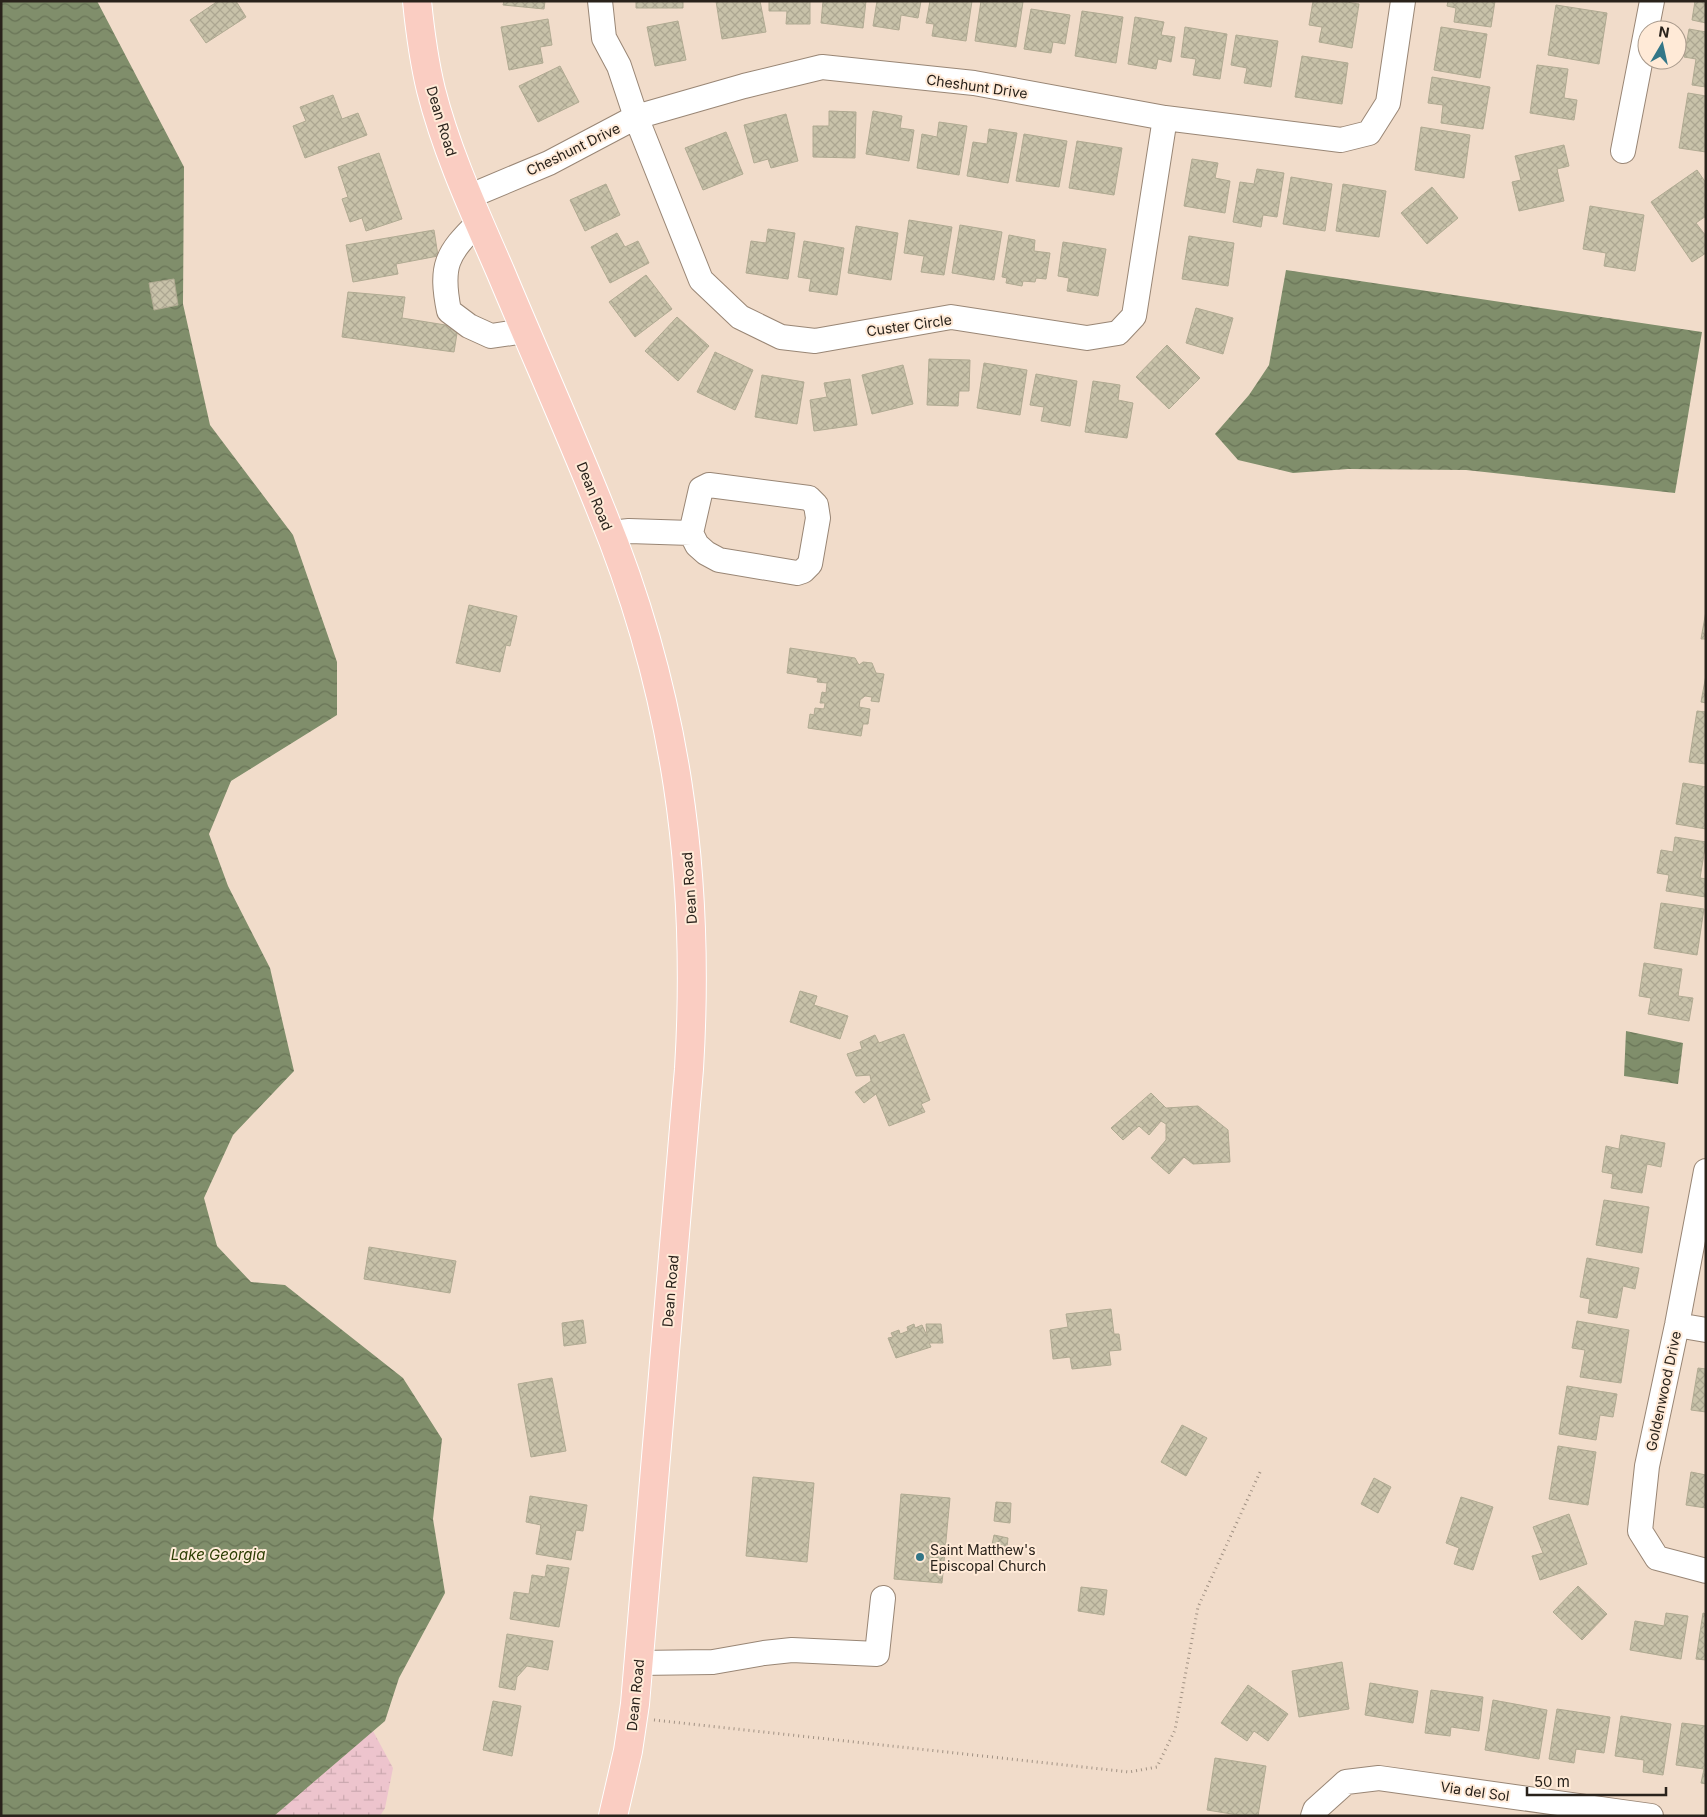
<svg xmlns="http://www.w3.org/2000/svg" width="1707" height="1817" font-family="Inter,sans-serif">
<defs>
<pattern id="wetland-marsh" width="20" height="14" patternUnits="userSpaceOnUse" patternTransform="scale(1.25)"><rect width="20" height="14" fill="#edc4cd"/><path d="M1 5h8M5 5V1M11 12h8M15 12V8" fill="none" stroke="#cba8af"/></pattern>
<pattern id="water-waves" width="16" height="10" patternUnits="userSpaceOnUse" patternTransform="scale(1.25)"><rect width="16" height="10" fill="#808e6b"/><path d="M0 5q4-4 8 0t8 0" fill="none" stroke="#697457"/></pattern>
<pattern id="building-cross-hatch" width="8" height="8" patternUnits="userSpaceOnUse" patternTransform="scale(1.25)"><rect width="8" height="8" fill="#c8c2a9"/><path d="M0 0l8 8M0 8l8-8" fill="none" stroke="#aca691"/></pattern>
</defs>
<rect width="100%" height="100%" fill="#f1dcca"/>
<path fill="url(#wetland-marsh)" d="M373 1731 393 1768 385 1808 380 1816H274Z"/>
<path fill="url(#water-waves)" d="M1 1H97L184 167 183 304 210 425 293 535 337 662V715L231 781 209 834 228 886 270 968 294 1071 233 1135 204 1198 217 1246 251 1282 285 1285 403 1378 442 1439 433 1519 445 1593 399 1678 385 1721 274 1816H1Z
M1286 270 1702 332 1675 493 1466 470 1348 469 1293 473 1238 460 1215 434 1249 395 1269 365Z
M1626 1031 1683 1043 1678 1084 1624 1076Z"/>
<path fill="url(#building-cross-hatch)" stroke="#b0aa92" d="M218 1H236L246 17 206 43 190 20Z
M504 1H545L544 9 503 5Z
M636 1H683V8H636Z
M716 1H760L766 32 722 39Z
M769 1H810V24H786L787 11H769Z
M823 1H866L863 28 821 23Z
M877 1H921L918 18 901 15 899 30 873 26Z
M930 1H972L966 41 932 36 934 24 926 23Z
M981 1 1023 2 1016 47 975 41Z
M1313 1H1340L1359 4 1352 48 1319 42 1322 27 1309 25Z
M1448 1H1495L1491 27 1454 22 1456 8 1447 6Z
M1695 1H1706V23L1692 20Z
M1556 5 1607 13 1599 64 1548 55Z
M1031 9 1070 15 1065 44 1053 42 1051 53 1024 49Z
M1082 11 1123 17 1116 63 1075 56Z
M1135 17 1164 22 1161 35 1175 37 1171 62 1158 59 1156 69 1128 64Z
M548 19 552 45 540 47 543 63 509 70 501 27Z
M678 21 686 60 655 66 647 27Z
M1185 27 1227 34 1220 79 1193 75 1196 59 1181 57Z
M1441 27 1487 34 1480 78 1434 70Z
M1689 29 1706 32V87L1692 85 1696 59 1684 57Z
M1236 35 1278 41 1271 87 1244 83 1247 68 1231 65Z
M1302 56 1348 63 1342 104 1295 97Z
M1537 65 1568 69 1564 98 1577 100 1574 120 1530 113Z
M560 66 579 102 538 122 519 86Z
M1432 77 1490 87 1483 129 1441 123 1443 105 1428 103Z
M1688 93 1706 96V152L1679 148Z
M333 95 342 119 358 113 367 135 305 158 293 126 306 121 300 107Z
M829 111 856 112 855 158 813 157V126H829Z
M873 111 902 116 900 128 914 130 909 161 866 154Z
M786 114 798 161 771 168 768 159 754 163 744 125Z
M939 122 967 126 959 175 917 168 922 134 937 137Z
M1421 127 1470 135 1464 178 1415 170Z
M989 129 1017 133 1008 183 967 176 973 142 987 144Z
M726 132 743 174 703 190 685 148Z
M1024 134 1067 141 1059 187 1016 181Z
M1077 141 1122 148 1114 195 1069 188Z
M1564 145 1569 166 1557 169 1564 201 1519 211 1512 182 1521 180 1515 156Z
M379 153 402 219 366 231 362 218 350 222 342 199 348 197 338 167Z
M1192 159 1218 163 1215 178 1230 181 1225 213 1184 206Z
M1257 169 1284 173 1277 217 1263 215 1261 227 1233 222 1240 182 1254 184Z
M1697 170 1706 183V216L1696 223 1706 236V253L1692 262 1651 202Z
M1291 177 1332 184 1325 231 1283 224Z
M606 184 620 215 585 231 570 200Z
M1343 184 1386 191 1379 237 1336 231Z
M1432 187 1458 218 1427 244 1401 213Z
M1590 206 1644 215 1635 271 1604 266 1606 253 1583 249Z
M909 220 952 227 944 275 921 272 924 256 904 253Z
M960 225 1002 232 994 280 952 273Z
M856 226 898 233 891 280 848 273Z
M768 229 795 233 788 279 746 273 751 241 766 243Z
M434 230 438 256 396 264 398 274 353 282 346 245Z
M617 233 625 247 638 241 649 263 610 283 591 247Z
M1009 235 1035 240 1034 251 1050 253 1046 279 1036 278 1035 282 1023 281 1022 286 1006 283 1007 278 1002 277Z
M1189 236 1234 243 1228 286 1182 279Z
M804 241 844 248 837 295 809 291 811 279 798 277Z
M1063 242 1106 249 1098 296 1067 291 1069 278 1058 276Z
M646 275 672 309 635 337 609 302Z
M174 279 178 305 154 310 149 283Z
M348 292 405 297 402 318 458 327 454 352 342 337Z
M1196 308 1233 318 1223 354 1186 343Z
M677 317 709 346 678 381 645 351Z
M1167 345 1200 378 1169 409 1136 377Z
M715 352 753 370 735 410 697 392Z
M929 359 970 360 969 391H959L958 406 927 405Z
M984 363 1027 370 1020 415 977 408Z
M903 365 913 404 872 414 862 375Z
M1036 374 1077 381 1070 426 1041 421 1044 407 1030 405Z
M762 375 804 382 797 424 755 417Z
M850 379 857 425 814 431 810 400 827 397 824 383Z
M1093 381 1120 385 1118 400 1133 403 1127 438 1085 432Z
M469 605 517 616 510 646 506 645 500 672 456 663Z
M1706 611V639H1701Z
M790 648 855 658 859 665 863 662 872 663 876 673 884 674 879 702 871 701 872 697 865 696 860 700 859 707 870 709 868 724H863L861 736 808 728 810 714 814 715 815 708 824 709 825 703H820L822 692 826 693 827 683 817 682 818 678 787 673Z
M1706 675V703L1701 702Z
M1697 711 1706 712V764L1689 762Z
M1683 783 1706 787V829L1676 824Z
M1675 837 1706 842 1700 878 1706 879V897L1666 891 1669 875 1657 873 1661 850 1673 852Z
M1661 903 1704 909 1697 955 1654 948Z
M1644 963 1682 969 1678 996 1693 998 1689 1021 1648 1014 1651 998 1639 996Z
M800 991 817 996 814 1005 848 1016 840 1039 790 1022Z
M904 1034 930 1100 921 1104 925 1112 889 1126 876 1094 864 1103 855 1092 871 1081 870 1075 856 1076 847 1054 862 1049 860 1042 875 1035 879 1043Z
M1151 1093 1166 1108 1198 1106 1228 1130 1230 1162 1193 1164 1184 1157 1169 1174 1151 1158 1166 1140V1124L1161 1121 1149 1135 1139 1126 1123 1140 1111 1128Z
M1621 1135 1665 1143 1661 1167 1647 1164 1642 1193 1611 1188 1613 1174 1602 1172 1606 1146 1619 1149Z
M1604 1200 1649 1207 1642 1253 1596 1245Z
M369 1247 456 1261 450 1293 364 1279Z
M1587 1258 1639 1268 1635 1289 1623 1286 1617 1318 1588 1313 1590 1299 1580 1297Z
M1111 1309 1114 1334H1119L1121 1350 1109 1351 1111 1365 1072 1369 1070 1357 1053 1359 1050 1330 1068 1327 1066 1314Z
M583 1320 586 1343 564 1346 562 1323Z
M1577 1321 1629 1330 1621 1383 1580 1377 1585 1350 1572 1348Z
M914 1324 915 1328 922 1325 927 1336 926 1324H941L943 1343H929L931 1347 896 1358 888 1338 893 1337 891 1333 899 1330 900 1334 908 1331 907 1327Z
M1698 1368 1706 1369V1412L1691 1410Z
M552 1378 566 1451 531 1457 518 1384Z
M1567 1386 1617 1394 1613 1417 1600 1415 1596 1440 1559 1434Z
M1182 1425 1207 1438 1186 1476 1161 1462Z
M1558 1446 1596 1452 1588 1505 1549 1499Z
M1691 1472 1706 1475V1508L1686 1505Z
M753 1477 814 1483 807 1562 746 1556Z
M1374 1478 1391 1487 1378 1513 1361 1504Z
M901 1494 950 1498 942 1583 894 1579Z
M530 1496 587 1505 583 1531 576 1530 571 1560 536 1554 541 1525 526 1522Z
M1461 1497 1493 1507 1473 1570 1454 1564 1459 1548 1446 1543Z
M996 1502 1011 1503 1010 1523 994 1521Z
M1569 1514 1587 1564 1540 1580 1532 1556 1543 1553 1533 1527Z
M994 1535 1008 1538 1007 1547 992 1545Z
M547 1565 569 1568 559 1627 510 1619 514 1592 529 1594 532 1575 545 1577Z
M1578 1586 1607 1614 1582 1640 1553 1612Z
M1081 1587 1107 1590 1104 1615 1078 1611Z
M1666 1613 1688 1616 1681 1659 1630 1650 1635 1621 1664 1626Z
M1703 1613 1706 1614V1660L1696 1659Z
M507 1634 553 1641 548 1670 527 1666 517 1677 515 1690 499 1687Z
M1342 1662 1349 1709 1299 1717 1292 1671Z
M1370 1683 1418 1691 1413 1723 1365 1715Z
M1248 1685 1288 1714 1268 1741 1254 1731 1247 1741 1221 1723Z
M1431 1690 1483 1697 1479 1731 1451 1727 1450 1736 1425 1733Z
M1493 1700 1547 1710 1539 1759 1485 1750Z
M493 1701 521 1706 512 1756 483 1750Z
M1557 1709 1610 1717 1604 1753 1576 1749 1574 1763 1549 1759Z
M1621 1716 1671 1724 1663 1775 1643 1772 1644 1760 1615 1756Z
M1682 1723 1706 1726V1784L1701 1783 1704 1769 1676 1765Z
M1215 1758 1266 1766 1258 1816H1244L1207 1810Z"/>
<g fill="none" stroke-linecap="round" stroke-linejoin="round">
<defs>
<path id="minor" d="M600 1 604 38 619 66 636 117 701 280 740 317 781 337 815 341 951 317 1087 338 1118 333 1134 316 1165 118
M1623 151 1652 1
M468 197 549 163 636 117 744 86 822 67 974 83 1165 118 1341 140 1369 133 1388 103 1403 1
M479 222C446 254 440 266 449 311L469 326 491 336 525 331
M709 485 809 498 816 505 818 518 810 564 803 571 797 573 719 560 706 553 697 545 691 533 701 489Z
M610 533 629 531 691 533
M1706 1171 1677 1325 1647 1466 1640 1531 1657 1558 1706 1571
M1677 1325 1706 1330
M638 1663 713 1662 764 1653 792 1650 877 1654 883 1598
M1313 1816 1315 1810 1346 1782 1379 1778 1651 1816"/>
<path id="major" d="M417 1C420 31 424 61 431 90 447 153 475 213 501 273 534 352 569 430 601 510 676 692 701 873 689 1069L635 1704 628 1751 613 1816"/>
</defs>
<use href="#minor" stroke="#998675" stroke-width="26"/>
<use href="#major" stroke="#fff" stroke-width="30"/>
<path stroke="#a09183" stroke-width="3" stroke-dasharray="1 4" stroke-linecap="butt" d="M654 1720 1129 1772 1157 1767 1175 1730 1198 1607 1261 1470"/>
<use href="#minor" stroke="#fff" stroke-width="24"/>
<use href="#major" stroke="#facdc2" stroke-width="28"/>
</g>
<circle fill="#337687" stroke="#ffead7" stroke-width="2" cx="920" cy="1557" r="5"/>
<g text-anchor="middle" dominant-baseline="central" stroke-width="4" stroke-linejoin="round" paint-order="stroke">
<g font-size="14" fill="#29221b" stroke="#ffead7">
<text transform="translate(977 86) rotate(8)">Cheshunt Drive</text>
<text transform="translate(442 121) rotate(73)">Dean Road</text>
<text transform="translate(573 149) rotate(-26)">Cheshunt Drive</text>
<text transform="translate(909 325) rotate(-8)">Custer Circle</text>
<text transform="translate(595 496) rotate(68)">Dean Road</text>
<text transform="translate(689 888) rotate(-94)">Dean Road</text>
<text transform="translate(670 1291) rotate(-85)">Dean Road</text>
<text transform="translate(1663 1391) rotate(-78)">Goldenwood Drive</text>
<text transform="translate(635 1695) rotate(-84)">Dean Road</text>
<text transform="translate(1475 1791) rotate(8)">Via del Sol</text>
</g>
<g font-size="14" fill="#29221b" stroke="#ffead7" text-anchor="start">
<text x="930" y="1549">Saint Matthew's<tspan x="930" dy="16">Episcopal Church</tspan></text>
</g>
<g font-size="15" font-style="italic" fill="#2e3f04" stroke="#ffead7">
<text x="218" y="1554">Lake Georgia</text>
</g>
</g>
<rect width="1707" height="1817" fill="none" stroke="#29221b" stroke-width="5"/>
<g transform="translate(1662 45) rotate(9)"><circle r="24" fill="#ffead7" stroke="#a99a8c"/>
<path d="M0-4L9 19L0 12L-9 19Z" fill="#337687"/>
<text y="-8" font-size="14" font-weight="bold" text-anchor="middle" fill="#29221b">N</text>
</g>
<path d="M1527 1787v8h139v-8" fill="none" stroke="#29221b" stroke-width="2.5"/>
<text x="1534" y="1787" font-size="15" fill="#29221b" stroke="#ffead7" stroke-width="4" paint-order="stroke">50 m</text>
</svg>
